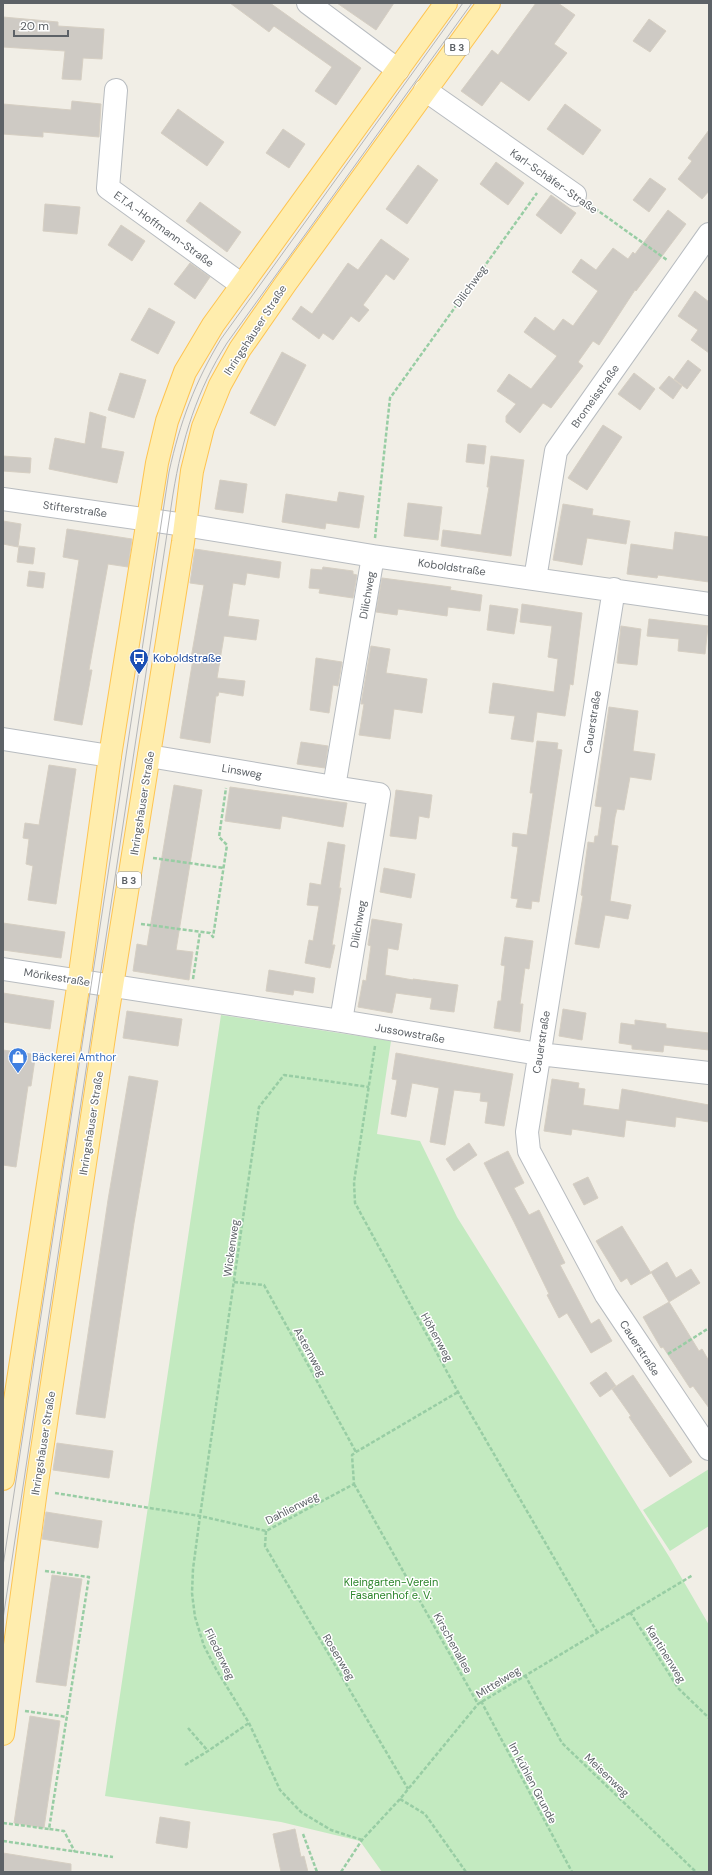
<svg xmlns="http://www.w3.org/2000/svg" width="712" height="1875" font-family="'DM Sans',sans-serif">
<rect width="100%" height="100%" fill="#f1eee6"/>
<path fill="#c3eac0" d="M221 1015 391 1041 377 1134 420 1141 457 1217 670 1558 709 1625V1872H382L360 1841 281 1822 105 1796Z
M709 1469V1526L670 1551 643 1510Z"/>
<path fill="#cecac4" stroke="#d6cfc3" d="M230 3H270L361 68 336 105 315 91 332 67 274 26 269 32Z
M337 3H394L376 30Z
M536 3H558L575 15 554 44 567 53 529 101 501 81 482 106 461 91 492 50 498 55Z
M3 17 58 22V26L104 29 102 59 83 58 81 80 62 79 65 51 3 47Z
M649 19 666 31 650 52 633 41Z
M72 101 101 104 99 137 43 132V137L3 134V104L71 110Z
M565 104 601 130 583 155 547 129Z
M178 109 224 142 207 166 161 133Z
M283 129 305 144 289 168 266 153Z
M709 130V191L702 199 678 179 692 161 688 158Z
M496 162 524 183 508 205 480 184Z
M418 165 438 180 407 224 386 209Z
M650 178 666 189 649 212 633 200Z
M551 195 576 213 561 234 536 215Z
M200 202 241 232 227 252 186 221Z
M45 204 80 207 77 234 43 231Z
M668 210 686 224 636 291 635 290 599 345 593 341 578 362 583 366 551 408 543 403 520 433 506 422V416L516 404 497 391 509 374 531 389 557 356 524 332 535 317 554 331 563 319 573 326 598 291 572 272 581 259 596 270 613 248 628 259 633 252 635 254Z
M121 225 145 241 132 261 108 245Z
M381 239 409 259 394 280 386 274 363 305 369 310 359 322 351 316 333 340 323 333 319 339 292 319 301 306 312 314 348 263 358 270Z
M190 263 210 277 195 299 174 284Z
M695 291 709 302V353L691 340 698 330 678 316Z
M149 308 175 322 158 354 131 340Z
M282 352 306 365 275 426 250 413Z
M688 360 701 370 687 389 674 379Z
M120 373 146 380 134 418 108 410Z
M634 373 655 389 640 410 618 394Z
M669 376 682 386 673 399 659 388Z
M90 412 106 417 101 448 124 452 117 483 49 469 55 438 85 444Z
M603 425 622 437 587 490 568 478Z
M468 444 486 446 484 464 466 462Z
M3 456 31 458 30 473 3 471Z
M491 456 524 460 511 556 441 546 443 530 481 535 489 487H487Z
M220 480 247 484 243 513 215 509Z
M339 492 364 496 359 528 326 523 325 529 282 522 286 494 337 502Z
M408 503 442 507 438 540 404 536Z
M563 504 593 509 592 515 630 521 626 544 587 538 582 565 553 560Z
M3 521 21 524 18 547 3 544Z
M67 529 132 539 128 567 108 564 89 670H92L82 725 54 720 79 560 63 557Z
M675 532 709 537V582L658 575 657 578 627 574 631 544 673 550Z
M19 546 35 548 33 564 17 562Z
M195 549 281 562 279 578 247 573 245 585 233 583 228 616 259 620 256 640 224 636 217 678 245 681 243 696 219 692 218 696H216L210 743 180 738 193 659 191 658 204 585 190 583Z
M323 567 353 571V574L357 575 353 598 319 593 320 589 309 588 311 569 322 570Z
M29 571 45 573 43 588 27 586Z
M382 578 451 587 450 590 482 595 480 611 448 607 447 616 398 609 397 615 376 612Z
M522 604 582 613 573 685 570 684 565 716 537 712 533 742 511 739 515 716 489 713 493 683 554 692 558 659 548 657 552 626 520 622Z
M490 605 518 609 514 634 487 630Z
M649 619 708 626 705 654 678 651 679 639 647 636Z
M621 626 641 629 637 665 617 663Z
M371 646 390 649 386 673 427 679 422 713 394 709 390 739 359 735 364 704H361Z
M316 658 342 662 338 686 333 685 329 713 310 710Z
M609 707 638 711 633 751 655 754 651 780 630 777 624 810 617 809 615 817 611 845 618 846 610 901 631 905 628 919 605 915 599 948 575 944 583 896 581 895 588 842 594 843 595 836H598L602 807 595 806Z
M537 741 558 743 557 749 562 750 539 902 532 901 531 909 516 907 518 899 511 898 518 847 512 846 513 833 527 835 533 793H530Z
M301 742 328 746 325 768 297 764Z
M49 765 76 769 56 904 28 900 33 866 26 864 29 839 23 838 25 823 39 825Z
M174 785 202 790 176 950 193 952 189 980 133 971 137 944 147 946Z
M230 787 347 803 343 827 282 816 280 829 225 821Z
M396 790 432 795 429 818 419 816 416 839 390 836Z
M328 842 345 845 339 888H341L332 945H335L330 968 305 963 309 940 313 941 319 906 307 905 310 883 321 885Z
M384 868 415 874 411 898 380 892Z
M372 919 402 924 398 950 388 948 385 975 413 980V979L458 985 454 1012 430 1009 432 998 396 993 392 1013 358 1007 363 980 366 981 371 946 368 945Z
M3 923 65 932 61 958 3 950Z
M505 937 533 941 529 969 525 968 520 1004H523L520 1032 494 1028 498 1001H501L505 966 501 965Z
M269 970 315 978 313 993 294 990 293 995 266 991Z
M3 993 54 1001 50 1029 3 1022Z
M563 1009 586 1013 582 1040 559 1036Z
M127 1011 182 1019 178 1046 123 1038Z
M635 1020 666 1024V1028L709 1033V1050L664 1045 663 1052 632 1049V1045L619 1043 621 1023 635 1025Z
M3 1050 31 1054 35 1059 31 1086H28L16 1167 3 1165Z
M396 1053 513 1074 504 1126 485 1123 488 1102 480 1101 481 1093 454 1090 445 1145 430 1142 439 1088 412 1083 406 1117 391 1114 397 1080 392 1079Z
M129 1076 158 1081 134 1223 105 1418 76 1414 108 1200Z
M552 1079 579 1083 578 1088 585 1089 583 1105 619 1110 622 1089 709 1105V1122L676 1117 675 1127 626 1120 624 1137 572 1129 571 1135 544 1131Z
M469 1143 477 1155 454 1171 446 1159Z
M508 1151 524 1183 514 1188 529 1215 539 1210 565 1263 560 1265 591 1324 599 1319 612 1341 591 1353 567 1313 559 1318 547 1295 549 1294 514 1222 484 1163Z
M588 1177 598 1198 584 1205 573 1184Z
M622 1226 651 1273 631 1285 627 1278 621 1282 596 1241Z
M667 1262 676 1278 691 1269 700 1283 669 1302 651 1272Z
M669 1302 699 1351 702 1349 709 1361V1408L693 1386 690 1388 663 1347 661 1348 643 1317Z
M606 1372 616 1386 600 1397 590 1383Z
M633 1375 692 1462 670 1477 629 1417 631 1416 612 1389Z
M57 1443 113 1451 109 1478 53 1470Z
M46 1512 102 1521 98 1548 42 1539Z
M52 1575 82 1579 66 1686 36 1682Z
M30 1716 60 1721 44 1828 14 1823Z
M160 1817 190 1822 187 1848 156 1843Z
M295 1829 301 1857 304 1856 308 1872H281L273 1834Z
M3 1853 71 1864V1872H3Z"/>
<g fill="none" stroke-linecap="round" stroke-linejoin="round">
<defs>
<path id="minor" d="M308 3 398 70
M116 90 108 188 242 285
M425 90 575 195
M3 499 185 525 373 556 709 604
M535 579 556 451 709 234
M614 589 527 1132 529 1151 606 1295 709 1449
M3 739 110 756
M149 756 334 787
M3 969 341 1021 539 1054 709 1073
M341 1021 379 794 334 787 373 556"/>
<path id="major" d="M3 1479 79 981 110 756 157 463 167 421 185 372 213 325 446 3
M3 1734 36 1490 107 1017 183 542 192 471 203 427 220 385 240 349 286 283 489 3"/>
</defs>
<use href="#minor" stroke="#b8bcc0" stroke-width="24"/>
<use href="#major" stroke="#fec451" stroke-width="24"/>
<path stroke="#98cda4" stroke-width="2.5" stroke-dasharray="4 2" stroke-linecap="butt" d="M590 205 667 260
M375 538 390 398 537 193
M153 858 224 868
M141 924 210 933 213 937 227 845 219 837 226 788
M193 979 200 932
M375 1046 354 1182 355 1203 458 1392 597 1632
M234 1282 264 1285 356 1452
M668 1354 709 1328
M354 1484 478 1704
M55 1493 200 1516 266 1531 354 1484 352 1455 356 1452 458 1392
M266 1531 265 1546 408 1789
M45 1571 89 1577 49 1829 64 1831 75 1852
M630 1612 678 1688 709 1718
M525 1675 562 1743 696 1872
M481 1701 572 1872
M25 1711 67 1717
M188 1728 208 1751
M185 1765 208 1751 249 1723
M400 1799 425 1814 466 1872
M3 1823 49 1829
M303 1834 317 1872
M362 1840 331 1830 301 1812 280 1790 249 1723 216 1669 204 1646 195 1617 192 1593 193 1569 200 1516 259 1107 284 1075 369 1087
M3 1841 113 1857
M341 1872 362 1840 400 1799 478 1704 693 1575"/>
<use href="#minor" stroke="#fff" stroke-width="22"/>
<use href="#major" stroke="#ffedad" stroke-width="22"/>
<path stroke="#b5b6b7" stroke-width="1" d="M3 1566 169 472C180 422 195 382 221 339L463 3
M3 1619 173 494C182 439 197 390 227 343L472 3"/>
</g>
<defs>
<symbol id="bus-pin" viewBox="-11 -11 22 30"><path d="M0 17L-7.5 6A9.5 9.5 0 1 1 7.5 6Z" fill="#1a4fb4" stroke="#fff"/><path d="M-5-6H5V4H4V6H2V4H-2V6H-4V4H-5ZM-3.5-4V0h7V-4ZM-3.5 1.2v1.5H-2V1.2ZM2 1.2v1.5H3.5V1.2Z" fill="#fff"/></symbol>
<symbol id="shop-pin" viewBox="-11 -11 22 30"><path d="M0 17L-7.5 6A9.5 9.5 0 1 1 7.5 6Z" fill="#3f7fe0" stroke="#fff"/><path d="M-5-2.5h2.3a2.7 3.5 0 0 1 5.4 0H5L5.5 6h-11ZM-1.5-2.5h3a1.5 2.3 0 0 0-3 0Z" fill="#fff"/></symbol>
</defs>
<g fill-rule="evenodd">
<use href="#bus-pin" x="128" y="647" width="22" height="30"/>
<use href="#shop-pin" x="7" y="1046" width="22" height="30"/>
</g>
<g text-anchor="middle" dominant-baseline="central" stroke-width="3" stroke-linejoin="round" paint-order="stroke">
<g fill="#fff" stroke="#8e9195" stroke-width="1">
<rect x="445" y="39" width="24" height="16" rx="3"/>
<rect x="117" y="872" width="24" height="16" rx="3"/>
</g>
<g font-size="10" font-weight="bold" fill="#5d6267">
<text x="457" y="47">B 3</text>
<text x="129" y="880">B 3</text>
</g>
<g font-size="11" fill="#5d6267" stroke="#fff">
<text transform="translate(554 181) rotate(35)">Karl-Schäfer-Straße</text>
<text transform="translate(164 229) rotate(36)">E.T.A.-Hoffmann-Straße</text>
<text transform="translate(470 286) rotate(-54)">Dilichweg</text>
<text transform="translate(255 330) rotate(-57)">Ihringshäuser Straße</text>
<text transform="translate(595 396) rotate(-55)">Bromeisstraße</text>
<text transform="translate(75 509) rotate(8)">Stifterstraße</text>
<text transform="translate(452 567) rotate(8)">Koboldstraße</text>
<text transform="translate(367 595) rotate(-80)">Dilichweg</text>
<text transform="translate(592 722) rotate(-81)">Cauerstraße</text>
<text transform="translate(242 771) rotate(10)">Linsweg</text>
<text transform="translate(142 803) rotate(-81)">Ihringshäuser Straße</text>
<text transform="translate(358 924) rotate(-80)">Dilichweg</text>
<text transform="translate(57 977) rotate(9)">Mörikestraße</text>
<text transform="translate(410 1033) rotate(10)">Jussowstraße</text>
<text transform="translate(541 1042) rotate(-81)">Cauerstraße</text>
<text transform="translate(91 1123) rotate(-81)">Ihringshäuser Straße</text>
<text transform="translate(231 1248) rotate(-82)">Wickenweg</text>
<text transform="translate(437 1337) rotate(61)">Höhenweg</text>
<text transform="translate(640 1348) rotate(57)">Cauerstraße</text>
<text transform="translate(310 1352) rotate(61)">Asternweg</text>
<text transform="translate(43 1443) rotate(-81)">Ihringshäuser Straße</text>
<text transform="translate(292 1508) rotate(-27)">Dahlienweg</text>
<text transform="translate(453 1643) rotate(61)">Kirschenallee</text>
<text transform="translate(220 1654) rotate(64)">Fliederweg</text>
<text transform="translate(666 1654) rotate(58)">Kantinenweg</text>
<text transform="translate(339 1657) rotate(59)">Rosenweg</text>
<text transform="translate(498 1682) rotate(-32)">Mittelweg</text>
<text transform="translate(607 1775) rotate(44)">Meisenweg</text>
<text transform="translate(533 1783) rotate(62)">Im kühlen Grunde</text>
</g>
<g font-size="11" fill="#164399" stroke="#fff" text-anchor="start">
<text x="153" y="658">Koboldstraße</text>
</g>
<g font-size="11" fill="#366cbe" stroke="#fff" text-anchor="start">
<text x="32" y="1057">Bäckerei Amthor</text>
</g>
<g font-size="11" fill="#2e862d" stroke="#fff">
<text x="391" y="1582">Kleingarten-Verein<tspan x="391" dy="13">Fasanenhof e. V.</tspan></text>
</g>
</g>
<rect width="712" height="1875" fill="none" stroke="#5d6267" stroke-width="8"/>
<path d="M14 30v6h54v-6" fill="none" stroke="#5d6267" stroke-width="2"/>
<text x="20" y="30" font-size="12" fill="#5d6267" stroke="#ffffff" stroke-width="3" paint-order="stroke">20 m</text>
</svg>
